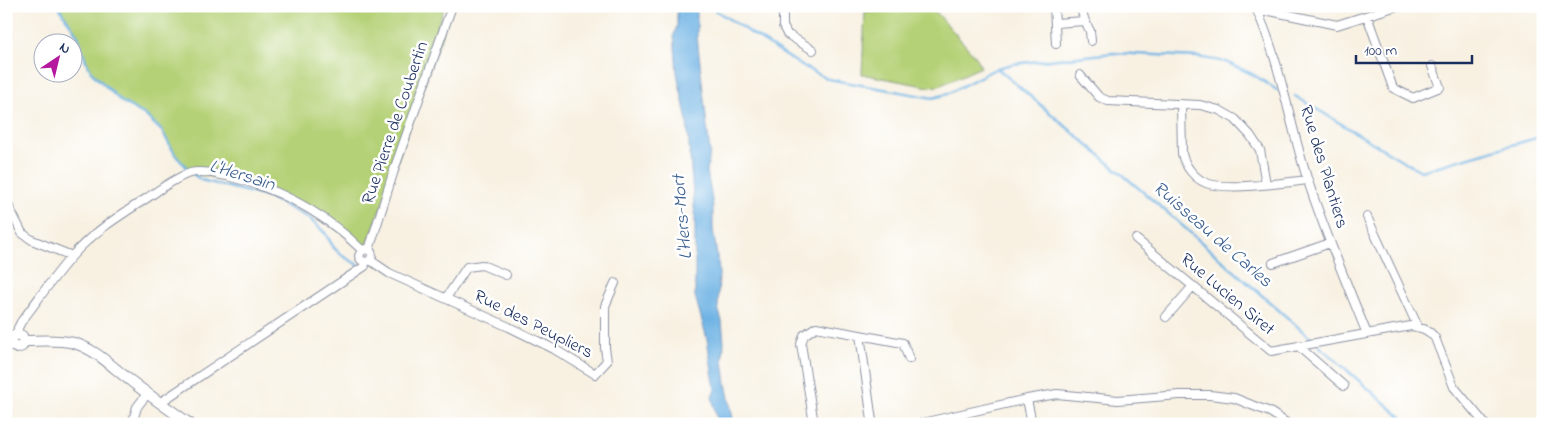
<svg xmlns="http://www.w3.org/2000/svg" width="1549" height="430" font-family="'Indie Flower',sans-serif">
<rect width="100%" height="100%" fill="#fff"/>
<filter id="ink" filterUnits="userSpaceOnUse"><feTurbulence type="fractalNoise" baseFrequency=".02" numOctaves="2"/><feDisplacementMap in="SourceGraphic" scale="10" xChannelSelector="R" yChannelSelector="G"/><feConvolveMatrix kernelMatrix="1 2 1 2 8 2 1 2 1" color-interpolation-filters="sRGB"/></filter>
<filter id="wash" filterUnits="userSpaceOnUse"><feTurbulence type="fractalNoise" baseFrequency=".0096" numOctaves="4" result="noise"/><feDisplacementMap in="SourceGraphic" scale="20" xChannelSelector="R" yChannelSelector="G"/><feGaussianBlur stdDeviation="1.12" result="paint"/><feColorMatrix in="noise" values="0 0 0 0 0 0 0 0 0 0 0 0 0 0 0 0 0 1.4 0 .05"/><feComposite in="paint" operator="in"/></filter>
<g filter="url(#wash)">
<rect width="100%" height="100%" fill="#f8f1e2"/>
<path fill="#b5d177" stroke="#68806a" d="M58 6H445L437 27 444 30 366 249 341 230 267 188 191 173 176 156 162 131 145 115 122 102 92 73 86 61 78 36Z
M900 6H931L974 55 981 67 939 86 929 87 862 74 865 12Z"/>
<path fill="#6eb3e4" stroke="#4471a1" d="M677 6H697V36L710 153 707 171 713 206V229L719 270 718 308 722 321 724 342 723 360 726 383 734 424H718L712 397 715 390 707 339 695 296V218L687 121 677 73 674 35 677 25Z"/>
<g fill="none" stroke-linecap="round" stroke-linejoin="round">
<path stroke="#6eb3e4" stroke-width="2.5" d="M58 6 78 36 86 61 92 73 122 102 145 115 162 131 176 156 189 170
M715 10 802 66 828 79 933 98 947 94 997 68 1013 64 1113 53 1198 57 1226 62 1254 75 1277 90
M997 68 1169 214 1314 341
M1295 96C1337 121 1378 147 1421 171L1543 136
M193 174 201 180 268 197 309 218 325 233 334 248 343 256 360 266
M1318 345 1409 424"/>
</g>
</g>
<g filter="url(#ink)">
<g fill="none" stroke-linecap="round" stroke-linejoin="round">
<defs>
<path id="minor" d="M783 6V26L787 34 813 50
M1054 6 1056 44
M1255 6C1281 62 1289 123 1308 181 1325 233 1347 284 1367 334
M1258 13 1270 11 1337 25 1397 6
M1367 16 1393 88 1413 98 1440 87 1432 66
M1085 21 1090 31 1091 41
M1055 23 1085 21 1080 6
M1080 75 1099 97 1108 101 1200 105 1219 110 1235 119 1250 135 1260 150 1266 184
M1181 104 1182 154C1185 166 1194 178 1206 183 1226 191 1284 183 1308 180
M6 201 22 233 32 240 72 256
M1367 217 1418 327
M1136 239 1271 351 1411 326C1422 328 1428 329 1435 338L1454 387 1485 424
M369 250 395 167 452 6
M370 260 389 273 509 327 554 349 595 374 607 361 605 348V306L615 283
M365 262 361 260 359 256 362 250 367 249
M1273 263 1330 243
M446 298 467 267 482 265 506 275
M1166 317 1193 286
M17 334 18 328 21 322C38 300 54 276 72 256 92 233 119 216 144 200 158 191 174 178 190 173 202 170 215 174 227 176 279 188 324 213 362 250
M860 335 872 421 874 424
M1298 346 1344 386
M1027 399 1032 424
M161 404 164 400 365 266V262C372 261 374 254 369 250
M132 424 137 407 147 394
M814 424 801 344 804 335 816 327 903 343 909 359
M918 424 1027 399 1057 394 1118 400 1179 395H1210L1234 398 1254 406 1270 412 1288 424"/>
<path id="tertiary" d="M10 341 12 345 17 348 22 346 24 341
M10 341 12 336 17 334 22 336 24 341
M24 341C40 341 57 339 74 343 97 350 112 367 131 381 150 396 170 410 190 424"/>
</defs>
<use href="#minor" stroke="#8a90a0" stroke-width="10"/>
<use href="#tertiary" stroke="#8a90a0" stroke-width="12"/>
<use href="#minor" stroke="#fff" stroke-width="8"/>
<use href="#tertiary" stroke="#fff" stroke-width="10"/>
</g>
</g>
<g text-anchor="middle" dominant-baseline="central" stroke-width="5" stroke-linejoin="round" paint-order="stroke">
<g font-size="18" fill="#1b2f5e" stroke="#fff">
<text transform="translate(396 123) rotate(-71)">Rue Pierre de Coubertin</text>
<text transform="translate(1323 167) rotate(73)">Rue des Plantiers</text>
<text transform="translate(1227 295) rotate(40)">Rue Lucien Siret</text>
<text transform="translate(533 325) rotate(27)">Rue des Peupliers</text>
</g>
<g font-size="19" font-style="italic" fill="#385d8d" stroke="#fff">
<text transform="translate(242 176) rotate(17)">L'Hersain</text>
<text transform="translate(683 217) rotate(-95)">L'Hers-Mort</text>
<text transform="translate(1212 235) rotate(41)">Ruisseau de Carles</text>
</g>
</g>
<rect width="1549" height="430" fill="none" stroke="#fff" stroke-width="25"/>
<g transform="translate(58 58) rotate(35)"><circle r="24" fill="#ffffff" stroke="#a4acbf"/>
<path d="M0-4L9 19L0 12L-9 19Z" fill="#b5179e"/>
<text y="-8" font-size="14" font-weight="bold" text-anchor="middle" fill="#1b2f5e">N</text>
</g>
<path d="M1356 55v8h116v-8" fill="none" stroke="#1b2f5e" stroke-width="2.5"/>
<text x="1364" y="55" font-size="15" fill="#1b2f5e" stroke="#ffffff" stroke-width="4" paint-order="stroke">100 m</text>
</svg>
